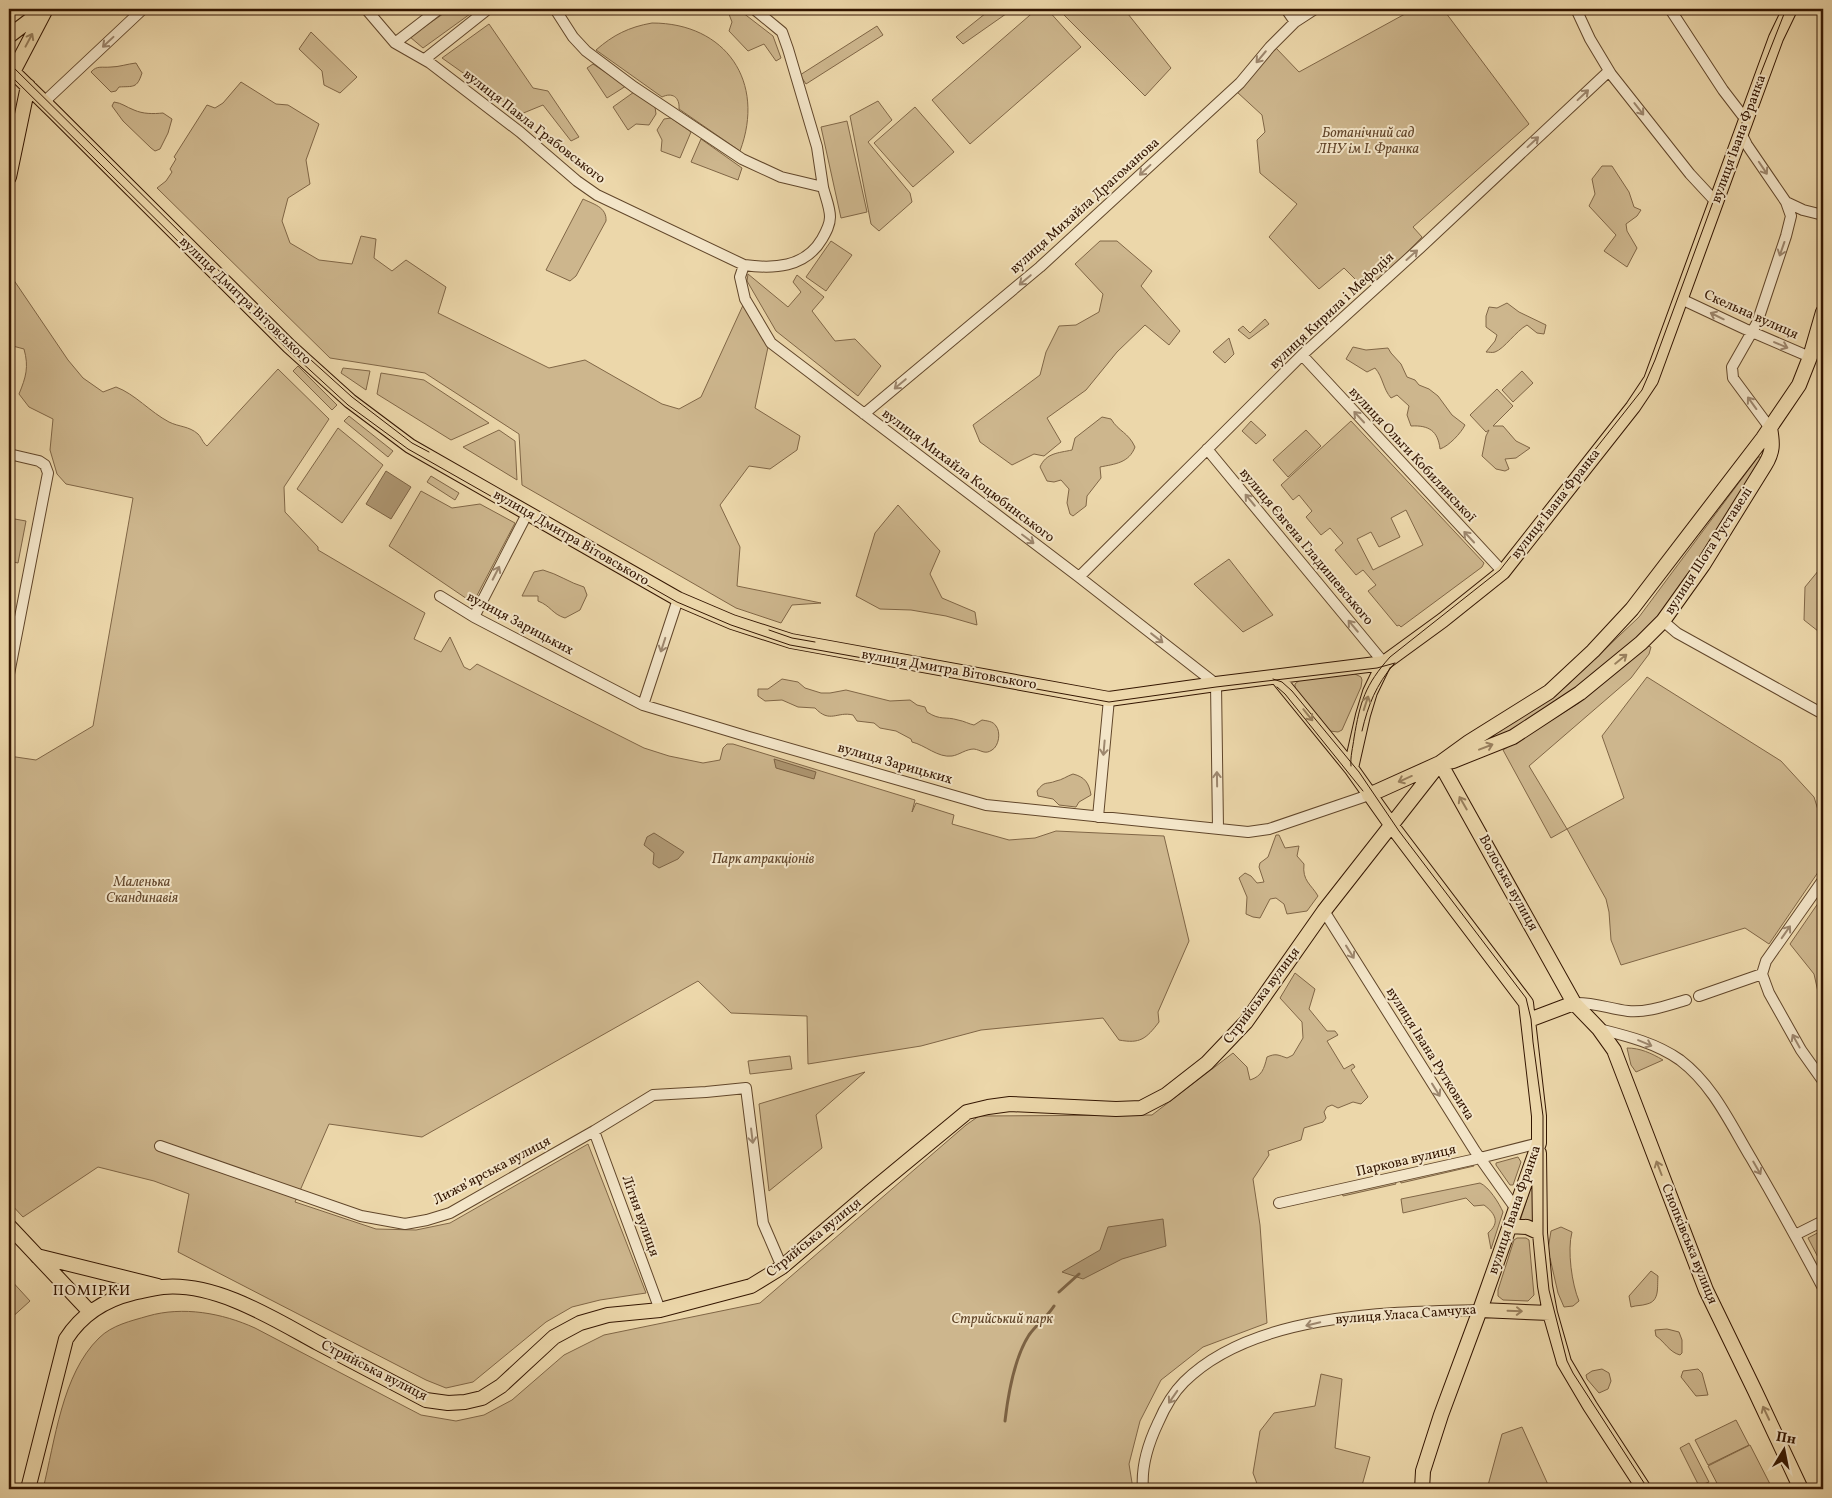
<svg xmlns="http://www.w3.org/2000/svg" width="1832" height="1498" font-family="Vollkorn,serif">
<rect width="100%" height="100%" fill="#ecd7aa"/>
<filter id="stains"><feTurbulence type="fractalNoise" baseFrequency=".004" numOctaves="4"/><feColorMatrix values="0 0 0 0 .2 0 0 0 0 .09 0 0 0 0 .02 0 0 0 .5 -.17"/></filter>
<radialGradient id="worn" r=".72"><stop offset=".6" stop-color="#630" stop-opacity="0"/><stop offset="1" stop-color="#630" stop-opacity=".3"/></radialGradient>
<path fill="#cdb68d" stroke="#806646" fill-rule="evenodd" d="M450 9H477L423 48 410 37Z
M727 9H738L773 36 781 58 776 61 764 44 748 51 729 31 732 22Z
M991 9H1013L963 44 956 37Z
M1037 9H1047L1081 47 970 144 932 100Z
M1058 9H1134L1128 14 1171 68 1145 96Z
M1414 9H1443L1529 124 1413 227 1422 237 1377 283 1372 277 1362 286 1344 268 1319 289 1269 237 1297 204 1260 173 1257 140 1265 132 1262 115 1237 92 1276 48 1299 72Z
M652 23C726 23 766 82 740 151L679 109C680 97 672 92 662 97L596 50C613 35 629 27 652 23Z
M489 24 533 88 548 91 579 137 571 141 543 105 521 114 442 58Z
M877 26 883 35 806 84 800 75Z
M311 32 357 77 340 93 324 85 322 71 299 49Z
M136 63 142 73C137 89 133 86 119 87L116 91 111 92 91 72C97 65 102 68 111 67 119 67 127 64 136 63Z
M593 64 626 86 607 98 587 68Z
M241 82 276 104 288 105 319 124 306 160 310 184 288 198 282 221 290 243 319 260 352 264 361 236 376 239 374 258 392 271 406 260 446 287 438 313 549 368 585 360 662 404 679 409 701 397 744 303 768 347 755 408 800 436 797 450 770 469 749 466 720 505 740 547 737 586 821 603 792 605 781 623 736 608 522 485 519 434 425 373 330 358 157 188 166 181 172 172 170 169 176 159 174 157 207 105 215 108 223 103Z
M634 92 655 107 656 114 649 125 636 124 628 130 613 107Z
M878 101 892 120 868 142 910 193 912 202 879 231 871 224 850 116Z
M114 102C122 103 126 107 134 110 143 114 153 114 163 113L172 119 168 133 160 149 155 151 151 148 123 121 112 106Z
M915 107 954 152 913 187 874 143Z
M671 118 691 132 680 158 661 151 662 140 657 130 664 119Z
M847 121 867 212 841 218 821 127Z
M701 139 742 168 738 180 691 162Z
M1602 166H1612L1629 192 1634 207 1641 210 1637 216 1626 224 1627 231 1637 248 1627 267 1604 251 1616 235 1589 206 1595 194 1592 179Z
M583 199C593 204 607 207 606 221L576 276 570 281 546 270Z
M831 241 852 255 826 291 806 277Z
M1100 241H1117L1152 271 1141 286 1180 331 1169 345 1145 325 1117 352 1086 390 1047 418 1061 442 1044 456 1034 454 1012 465 980 442 973 425 1040 375 1046 352 1059 326 1076 325 1099 312 1103 294 1075 264Z
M9 273 68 360 83 378 103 392 116 387C135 394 150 412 169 422 179 427 189 426 198 434 202 438 202 442 207 446L278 369 329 419 284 487 285 512 318 547V550L425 613 414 639 441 652 450 637 464 667 470 670 477 664 644 748 669 756 703 763 720 760 723 748 727 744H733L915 800 912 812 916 803 954 815 952 824 1009 840 1035 838 1056 831 1164 836 1189 941 1158 1012 1159 1022C1146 1039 1140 1044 1119 1040L1103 1018 981 1030 921 1046 808 1064 807 1016 731 1013 698 981 422 1137 329 1124 295 1202 376 1229 416 1230 450 1223 588 1144 646 1293 600 1300 572 1307 546 1322 473 1382 446 1388 426 1380 178 1252 189 1194 154 1181 98 1167 23 1217 9 1202V756L36 760 93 726 133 498 66 484 57 474 50 450 53 419 29 407 19 394C26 377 29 367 24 349L9 345Z
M748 274 788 307 801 292 793 282 797 275 824 297 812 311 835 341 855 339 881 366 858 396 776 331 747 281Z
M1507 303 1519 312 1546 325 1544 334 1537 333 1527 325C1516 331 1504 349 1495 352 1492 353 1489 352 1486 352L1495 341 1497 335 1486 327V316L1489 307 1497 308Z
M1265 319 1269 324 1249 339 1238 330 1243 326 1250 333Z
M1229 338 1234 354 1225 363 1213 352Z
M1353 347 1366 350 1388 348 1391 353 1401 364 1407 377 1415 380 1419 385 1429 389 1438 396 1452 415 1465 425C1461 433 1449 446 1440 449 1438 431 1429 425 1411 426L1407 415 1409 406 1397 395 1391 398C1383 389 1383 377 1375 368L1367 372 1346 359Z
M298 366 337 405 332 410 293 371Z
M343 368 370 371 366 390 341 373Z
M1522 371 1533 383 1513 402 1502 390Z
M381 373 424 380 489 423 451 440 377 394Z
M1497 389 1513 406 1493 426H1503L1516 441 1530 448 1516 458 1505 459 1509 469 1505 471 1496 469 1482 456 1486 436 1489 430 1486 432 1470 415Z
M349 416 393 451 388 457 344 421Z
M1102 417 1111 419C1119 432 1128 432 1135 447 1129 463 1115 464 1100 467L1101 478 1087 496 1086 506 1073 516 1070 514 1067 503 1069 489 1061 480 1054 482 1047 481 1040 467C1046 453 1058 453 1072 450L1075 438Z
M1251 421 1266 435 1256 444 1242 431Z
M1351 421 1484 563 1482 567 1401 627 1399 625 1397 626 1368 591 1376 585 1363 570 1356 575 1335 550 1343 543 1330 528 1321 535 1306 517 1312 511 1299 495 1293 500 1281 485ZM1406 510 1423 545 1373 570 1357 539 1371 532 1379 547 1400 537 1391 518Z
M338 428 383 465 342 523 297 489Z
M499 430 515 441 517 480 463 447Z
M1306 430 1321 446 1288 477 1273 460Z
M1758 457H1762L1763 459 1697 561 1657 618 1635 642 1583 685 1504 735 1482 739 1511 723 1562 690 1639 617Z
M431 476 459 493 455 500 427 482Z
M421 491 452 508 480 504 515 523 473 603 389 546Z
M898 505 940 551 930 574 942 598 975 612 977 625 946 616 911 610 880 609 856 596 875 533Z
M9 518 26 521 18 563 9 561Z
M1229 559 1273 615 1243 632 1194 584Z
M1823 565V635L1804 620 1805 587Z
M543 570C558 574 570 583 584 587L587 595 580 610 565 618C552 614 551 606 538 601V596H522L534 572Z
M1645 645 1651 647 1649 654 1631 678 1529 766 1567 829 1624 798 1602 736 1647 677 1781 761 1814 797 1819 813 1823 817V865L1769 944 1745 928 1621 965 1611 940 1609 912 1606 899 1567 829 1551 838 1503 750 1579 703Z
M1353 673 1361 677 1362 680 1361 687 1342 730 1338 732 1330 731 1295 689V684L1301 679Z
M782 679 798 682 805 688 821 693H830L846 690 890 701 910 700 917 705 925 707 927 712C941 721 945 716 958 720 964 721 969 724 974 725L982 720C987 721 993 721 996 726 1001 732 999 746 992 750 985 755 981 750 974 749 966 749 959 755 952 756 938 758 925 745 912 742L911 739 896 731 880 728 874 723 857 721 853 715C837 711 830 724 815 708L798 707 782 700 765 701 758 696V689H768Z
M1073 774C1085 777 1089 783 1091 795L1079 802 1076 807 1059 805 1053 799 1038 796 1037 791C1045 780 1046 785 1056 781 1062 780 1067 776 1073 774Z
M1276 835H1279L1285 848 1299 846 1297 856 1304 864C1302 881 1311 884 1318 896L1307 911 1287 914 1284 904 1276 898 1270 899 1260 918 1253 917 1246 914 1247 897 1239 878 1245 873 1251 876 1257 883 1264 882 1259 867 1260 863 1268 857Z
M1823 896V999L1818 992 1814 974 1790 944Z
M1295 973 1315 989 1309 1009 1327 1031H1335L1338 1035 1327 1041 1344 1069 1353 1064 1355 1067 1351 1070 1368 1097 1361 1104 1353 1102 1338 1108 1332 1105 1327 1107 1324 1112 1326 1118 1323 1122 1304 1128 1301 1140 1268 1151 1269 1155 1253 1179 1260 1225 1267 1323 1203 1347 1161 1380 1140 1421 1129 1464 1133 1489H43C55 1441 62 1374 99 1338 112 1325 131 1321 148 1316 183 1306 222 1313 255 1328L421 1415 456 1421 484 1415 512 1400 564 1355 604 1335 760 1303 966 1125 979 1116 1152 1115 1233 1053 1247 1067 1250 1080C1262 1076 1264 1069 1267 1057 1276 1053 1278 1055 1287 1058L1293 1055 1303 1038 1302 1022 1280 998Z
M1627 1048C1640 1048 1651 1053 1663 1060L1636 1072 1631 1065Z
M790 1056 792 1069 750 1074 748 1061Z
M865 1072 816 1115 822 1148 769 1191 759 1104Z
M1518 1157 1521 1162 1513 1185H1510L1496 1165V1163Z
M1473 1164 1474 1166 1401 1183 1400 1180Z
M1533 1180 1534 1224 1520 1221Z
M1395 1181 1396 1184 1343 1196 1342 1193Z
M1480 1183C1489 1187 1499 1203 1503 1212L1491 1249 1488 1233C1500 1223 1496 1214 1484 1205L1474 1206 1466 1198 1403 1213 1401 1199Z
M1561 1227 1572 1232C1567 1250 1572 1285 1579 1301L1573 1306 1564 1307 1558 1293 1550 1258 1547 1255 1551 1231Z
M1823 1230V1267L1808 1238Z
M1517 1238H1526L1529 1240 1534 1295 1528 1301 1503 1300 1498 1296V1290L1514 1240Z
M1651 1271 1658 1276C1657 1287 1660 1301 1647 1304 1641 1306 1637 1305 1631 1307L1629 1296Z
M9 1278 30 1301 9 1320Z
M1667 1329 1679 1332 1682 1340V1353L1680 1355C1669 1352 1665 1342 1656 1336L1655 1330Z
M1602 1369 1609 1373 1611 1381 1608 1389 1599 1393 1587 1379 1586 1375 1592 1371Z
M1698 1369 1702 1373 1708 1395 1696 1396 1681 1377 1683 1371Z
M1321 1374 1342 1379 1335 1448 1370 1457 1361 1489H1259L1253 1473 1260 1431 1274 1413 1315 1406Z
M1736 1420 1749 1445 1708 1465 1695 1440Z
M1522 1427 1550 1489H1487L1502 1434Z
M1689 1443 1709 1482 1699 1486 1680 1448Z
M1750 1445 1770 1484 1760 1489H1720L1708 1466Z"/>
<path fill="#ad9570" stroke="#7c6243" d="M386 471 411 487 391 519 366 504Z
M774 759 816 772 814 779 776 768Z
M654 833 684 852 678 859 659 868 653 864 654 853 644 845 647 837Z
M1163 1219 1166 1246 1122 1259 1083 1279 1062 1272 1100 1250 1108 1227Z"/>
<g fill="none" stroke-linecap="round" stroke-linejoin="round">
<path stroke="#7c6243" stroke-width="3" d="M1059 1292 1079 1274
M1005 1421C1008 1395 1015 1357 1029 1335 1037 1324 1047 1317 1054 1306"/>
<defs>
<path id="minor" d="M366 9 395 43 430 63 520 132 577 181 597 195 744 265C773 269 805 268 822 239 826 232 830 225 830 217 830 207 825 196 823 187
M555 9 573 37 586 51 634 87 742 159 781 177 823 187 817 147 788 49 782 32 754 9
M1286 9 1295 22
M1576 9 1590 39 1611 74 1690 174 1716 202
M1670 9 1723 90 1746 120
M395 43 439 9
M425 59 488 9
M44 102 143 9
M1741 133 1747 145 1786 202 1791 216 1786 236 1757 323 1732 367 1733 378 1770 428
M1786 202 1803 210 1823 215
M744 265 740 277 745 299 771 343 1079 577 1216 684 1218 828
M1681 299 1745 329 1810 357
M1302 355 1503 572
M864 414 1040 267 1240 83 1270 47 1295 22 1315 9
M1207 449 1384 663
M9 454 39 461 45 465 48 473 9 674
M1079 577 1302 355 1420 248 1609 71
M440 596 474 617 643 705 749 737 986 805 1248 832 1269 829 1369 795
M474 617 528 512
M1663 621 1677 633 1823 714
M643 705 678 599
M1098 817 1109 699
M1823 880 1766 961 1762 974 1769 993 1801 1050 1823 1081
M1324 911 1475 1151 1516 1209
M1699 996 1762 974
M1574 1003C1593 1002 1610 1009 1628 1011 1647 1013 1668 1005 1686 1000
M1599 1029C1627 1036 1656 1043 1680 1060 1713 1085 1730 1123 1751 1158 1776 1201 1800 1244 1823 1288
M594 1131 660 1310
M160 1146 361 1216 405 1224 427 1220 450 1213 594 1131 653 1095 706 1092 746 1088 763 1223 782 1267
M1279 1203 1476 1159 1539 1143
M1795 1235 1823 1221
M1143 1489C1141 1466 1148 1444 1158 1423 1164 1409 1173 1393 1184 1382 1253 1313 1389 1312 1480 1310"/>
<path id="major" d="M9 36 42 11
M9 68 53 111 289 346 350 401 410 446 678 599 732 622 791 641 1109 699 1216 684 1384 663 1443 620 1503 572 1633 407 1651 380 1746 120 1776 38 1790 9
M13 72 46 9
M9 177 28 86
M1277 677 1351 768 1392 826 1526 1003 1539 1116V1143L1480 1310 1441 1415 1423 1471 1422 1489
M1440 763 1574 1003 1599 1029 1614 1050 1706 1290 1755 1391 1801 1489
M1351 768 1363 715 1370 692 1384 663
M1369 795 1440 763 1453 761 1513 737 1580 693 1641 643 1663 621 1703 565 1765 465C1773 452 1773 444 1770 428
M1529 1020 1574 1003
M1539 1153 1540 1233 1545 1286 1550 1313 1564 1362 1590 1406 1644 1489
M9 1226 90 1312
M1510 1226 1527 1227 1540 1233
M37 1256 158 1286
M1480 1310 1550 1313
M28 1489 66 1339C82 1314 104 1300 133 1293 143 1291 153 1288 163 1287 216 1282 274 1319 318 1343 354 1362 390 1381 426 1400L448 1403 465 1402 482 1398 501 1386 554 1337 580 1323 608 1315 660 1310 751 1286 782 1267 870 1192 967 1112 988 1107 1010 1104 1116 1109 1141 1108 1166 1095 1207 1063 1246 1022 1324 911 1440 763 1469 742 1549 692 1593 651 1632 609 1763 438 1799 385 1810 357 1823 312"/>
</defs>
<use href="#minor" stroke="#61462a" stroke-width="12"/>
<use href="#major" stroke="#331500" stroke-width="16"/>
<use href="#minor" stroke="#f3e5c8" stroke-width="10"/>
<use href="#major" stroke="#ecd7aa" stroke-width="14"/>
<path stroke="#331500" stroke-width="1" d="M9 63 291 342 352 397 412 443 429 452
M9 74 286 348 348 405 408 449 677 602 731 625 790 645 1109 702 1216 687 1377 668 1395 663
M769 630 792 638 815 642
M1273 679 1282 682 1292 691 1359 772 1399 831 1526 998 1531 1019 1533 1042 1543 1116V1234L1549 1290 1567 1361 1573 1373 1648 1489
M1277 687 1285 694 1363 791
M1362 731C1368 705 1376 685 1394 664
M1351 766C1350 757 1353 747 1354 738 1360 702 1365 685 1390 657L1500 570 1642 390 1655 360 1753 93 1786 9"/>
</g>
<defs><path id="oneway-shaft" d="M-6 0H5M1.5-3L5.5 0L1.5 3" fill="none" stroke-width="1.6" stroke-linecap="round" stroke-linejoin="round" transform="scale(1.25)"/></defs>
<g stroke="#99805e">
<use href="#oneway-shaft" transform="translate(29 40) rotate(-62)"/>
<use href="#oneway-shaft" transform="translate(1621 659) rotate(-39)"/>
<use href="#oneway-shaft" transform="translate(1366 703) rotate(-72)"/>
<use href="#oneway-shaft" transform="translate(1308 715) rotate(51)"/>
<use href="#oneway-shaft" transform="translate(1486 747) rotate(-21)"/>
<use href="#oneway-shaft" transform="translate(1405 779) rotate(156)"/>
<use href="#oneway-shaft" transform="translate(1463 803) rotate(-120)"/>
<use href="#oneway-shaft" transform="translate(1659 1168) rotate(-111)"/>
<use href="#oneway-shaft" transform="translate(1515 1311) rotate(2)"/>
<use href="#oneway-shaft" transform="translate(1766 1413) rotate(-115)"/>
</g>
<g stroke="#9d876e">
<use href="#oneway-shaft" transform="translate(108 42) rotate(137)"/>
<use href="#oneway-shaft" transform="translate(1261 57) rotate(130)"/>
<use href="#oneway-shaft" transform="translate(1583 95) rotate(-43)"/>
<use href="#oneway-shaft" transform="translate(1639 109) rotate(52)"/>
<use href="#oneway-shaft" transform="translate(1533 142) rotate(-43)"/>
<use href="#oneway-shaft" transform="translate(1763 168) rotate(56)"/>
<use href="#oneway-shaft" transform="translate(1145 170) rotate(137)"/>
<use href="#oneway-shaft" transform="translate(1782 249) rotate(109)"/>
<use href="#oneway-shaft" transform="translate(1412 255) rotate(-42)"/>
<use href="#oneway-shaft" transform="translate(1025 280) rotate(140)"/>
<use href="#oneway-shaft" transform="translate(1717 316) rotate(-154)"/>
<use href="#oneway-shaft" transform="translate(1781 345) rotate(23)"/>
<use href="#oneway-shaft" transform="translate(900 384) rotate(140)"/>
<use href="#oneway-shaft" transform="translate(1752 403) rotate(-126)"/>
<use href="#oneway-shaft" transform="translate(1359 417) rotate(-133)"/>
<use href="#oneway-shaft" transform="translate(1250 500) rotate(-130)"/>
<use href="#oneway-shaft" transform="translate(1469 537) rotate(-133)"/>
<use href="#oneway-shaft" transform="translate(1028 539) rotate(37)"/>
<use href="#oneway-shaft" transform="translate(496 573) rotate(-63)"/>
<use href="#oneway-shaft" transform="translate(1353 626) rotate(-130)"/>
<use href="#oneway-shaft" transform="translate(1157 638) rotate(38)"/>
<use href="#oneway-shaft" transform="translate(663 645) rotate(108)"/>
<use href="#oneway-shaft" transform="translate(1104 748) rotate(95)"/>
<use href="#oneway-shaft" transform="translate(1217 779) rotate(-91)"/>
<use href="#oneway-shaft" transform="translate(1786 932) rotate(-55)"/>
<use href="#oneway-shaft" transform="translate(1350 952) rotate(58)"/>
<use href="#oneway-shaft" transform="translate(1796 1041) rotate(-119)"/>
<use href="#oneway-shaft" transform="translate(1645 1043) rotate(23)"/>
<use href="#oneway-shaft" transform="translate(1436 1090) rotate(58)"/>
<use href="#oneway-shaft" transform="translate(752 1136) rotate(83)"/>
<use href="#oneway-shaft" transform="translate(1757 1168) rotate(60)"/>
<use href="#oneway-shaft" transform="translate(1313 1324) rotate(166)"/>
<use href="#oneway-shaft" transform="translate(1173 1397) rotate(125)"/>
</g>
<g text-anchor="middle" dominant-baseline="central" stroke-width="4" stroke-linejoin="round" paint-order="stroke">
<g font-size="14" fill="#331500" stroke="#f3e5c8">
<text transform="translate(534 127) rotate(38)">вулиця Павла Грабовського</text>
<text transform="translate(1739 139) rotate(-70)">вулиця Івана Франка</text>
<text transform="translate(1085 206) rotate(-42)">вулиця Михайла Драгоманова</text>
<text transform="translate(245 301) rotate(44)">вулиця Дмитра Вітовського</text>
<text transform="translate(1332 311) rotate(-43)">вулиця Кирила і Мефодія</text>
<text transform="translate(1751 315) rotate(24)">Скельна вулиця</text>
<text transform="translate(1412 455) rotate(47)">вулиця Ольги Кобилянської</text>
<text transform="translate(968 476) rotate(37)">вулиця Михайла Коцюбинського</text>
<text transform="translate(1556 504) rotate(-52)">вулиця Івана Франка</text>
<text transform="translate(571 538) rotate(30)">вулиця Дмитра Вітовського</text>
<text transform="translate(1306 547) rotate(50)">вулиця Євгена Гладишевського</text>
<text transform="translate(1709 551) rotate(-57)">вулиця Шота Руставелі</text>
<text transform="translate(520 624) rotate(28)">вулиця Зарицьких</text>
<text transform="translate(949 670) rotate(10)">вулиця Дмитра Вітовського</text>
<text transform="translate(895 764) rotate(16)">вулиця Зарицьких</text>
<text transform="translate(1508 883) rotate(61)">Волоська вулиця</text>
<text transform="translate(1262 996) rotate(-53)">Стрийська вулиця</text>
<text transform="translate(1430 1054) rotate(58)">вулиця Івана Рутковича</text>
<text transform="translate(1406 1161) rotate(-13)">Паркова вулиця</text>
<text transform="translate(492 1171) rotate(-28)">Лижвʼярська вулиця</text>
<text transform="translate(1515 1210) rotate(-71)">вулиця Івана Франка</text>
<text transform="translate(640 1216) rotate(70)">Літня вулиця</text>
<text transform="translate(814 1238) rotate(-39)">Стрийська вулиця</text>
<text transform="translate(1689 1244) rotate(68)">Снопківська вулиця</text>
<text transform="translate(1406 1315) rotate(-4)">вулиця Уласа Самчука</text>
<text transform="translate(374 1371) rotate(27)">Стрийська вулиця</text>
</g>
<g font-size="14" font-style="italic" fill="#61452a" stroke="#f3e5c8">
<text x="1368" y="133">Ботанічний сад<tspan x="1368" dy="16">ЛНУ ім І. Франка</tspan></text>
<text x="763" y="859">Парк атракціонів</text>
<text x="142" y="882">Маленька<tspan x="142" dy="16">Скандинавія</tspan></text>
<text x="1002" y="1319">Стрийський парк</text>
</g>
<g font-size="15" letter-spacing="1" fill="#331500" stroke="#f3e5c8">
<text x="92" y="1291">ПОМІРКИ</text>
</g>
</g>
<rect width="1832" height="1498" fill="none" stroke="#ecd7aa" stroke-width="30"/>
<rect x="10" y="10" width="1812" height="1478" fill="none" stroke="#331500" stroke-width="2.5"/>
<rect x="15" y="15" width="1802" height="1468" fill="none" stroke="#331500"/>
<g transform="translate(1784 1450) rotate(10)" stroke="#f3e5c8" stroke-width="4" paint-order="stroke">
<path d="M0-4L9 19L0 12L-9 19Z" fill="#331500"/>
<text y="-8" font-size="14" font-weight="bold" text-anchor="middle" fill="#331500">Пн</text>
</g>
<rect width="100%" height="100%" filter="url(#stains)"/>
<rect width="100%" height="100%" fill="url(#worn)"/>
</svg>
